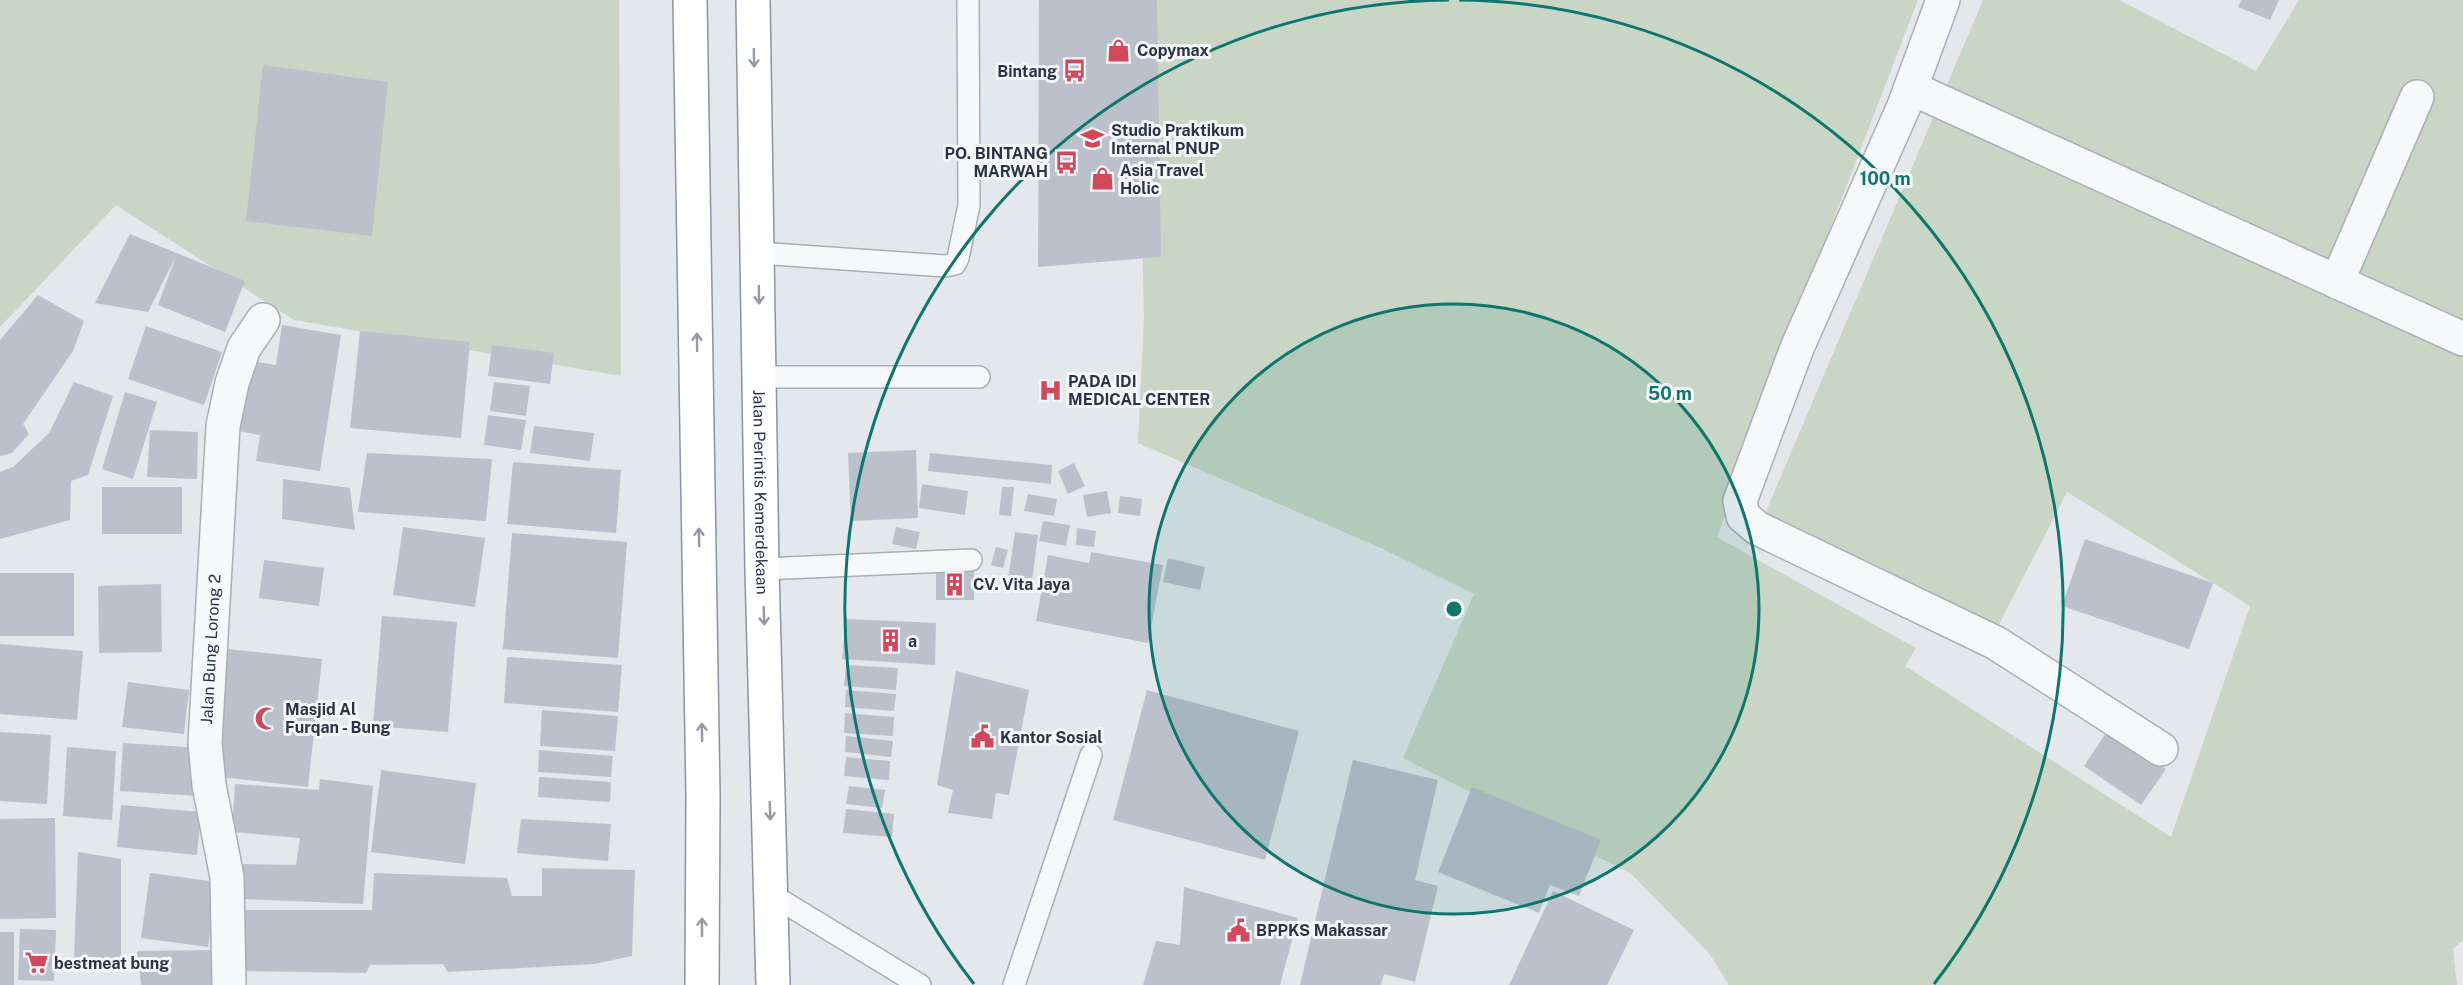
<svg xmlns="http://www.w3.org/2000/svg" width="2463" height="985" font-family="'Public Sans',sans-serif">
<rect width="100%" height="100%" fill="#e4e7ec"/>
<path fill="#c9d6c5" d="M0 0H619L621 376 294 320 116 205 0 327Z
M1137 0H1918L1808 286 1717 537 1916 648 1905 666 2171 837 2250 606 2067 492 1991 640 1762 521 1983 0H2119L2256 71 2299 0H2463V940L2453 949 2457 985H1729L1709 953 1630 873 1403 758 1474 594 1381 548 1138 443 1144 318Z"/>
<path fill="#bbc0ca" d="M1039 0H1157L1161 257 1038 267Z
M2241 0H2279L2270 20 2238 7Z
M263 65 388 82 372 236 246 221Z
M130 234 245 281 225 332 158 305 176 256 148 312 95 303Z
M38 295 84 321 73 351 23 424 29 434 12 453 0 456V340Z
M282 325 341 335 320 471 256 461 260 435 233 430 244 360 276 365Z
M146 326 222 352 204 405 128 379Z
M360 331 470 342 461 438 350 428Z
M492 345 554 353 550 384 488 376Z
M74 382 113 396 88 475 71 481 70 520 0 539V472L13 467 49 433Z
M494 382 530 386 526 416 490 411Z
M125 392 157 402 133 479 102 469Z
M488 415 526 420 521 450 484 445Z
M534 426 594 433 590 461 530 453Z
M150 430 198 432 197 479 147 477Z
M916 450 918 518 851 521 848 453Z
M367 453 492 459 486 521 358 512Z
M930 453 1052 465 1051 484 928 471Z
M513 462 621 470 616 533 507 524Z
M1074 463 1085 486 1068 494 1058 471Z
M283 479 350 488 355 530 282 519Z
M922 484 968 491 965 515 919 508Z
M102 487H182V534H102Z
M1002 487H1014L1011 516 999 515Z
M1107 491 1111 513 1087 517 1083 495Z
M1028 494 1057 499 1054 516 1024 511Z
M1120 496 1142 499 1140 516 1118 513Z
M1043 521 1070 525 1066 546 1039 541Z
M403 527 485 538 475 607 393 595Z
M896 527 920 532 916 549 892 544Z
M1077 528 1096 531 1094 547 1076 545Z
M1015 532 1038 535 1031 589 1007 586Z
M512 533 627 542 618 658 503 649Z
M2085 539 2213 583 2189 649 2062 606Z
M996 547 1008 550 1003 568 991 565Z
M1091 552 1163 565 1148 643 1036 621 1048 555 1089 563Z
M1168 558 1205 567 1200 590 1163 582Z
M264 560 324 568 319 606 259 598Z
M936 567 974 568V600H936Z
M0 573H74V636H0Z
M161 584 162 652 99 653 98 586Z
M382 616 457 622 448 732 373 726Z
M846 619 936 623 935 665 842 659Z
M0 644 83 651 77 720 0 714Z
M227 649 322 659 308 787 212 776Z
M507 657 622 665 618 712 504 703Z
M846 665 898 668 896 690 844 686Z
M956 671 1029 690 1009 795 996 793 992 819 948 813 953 790 937 785Z
M128 682 189 690 184 734 122 727Z
M846 690 896 694 894 711 845 707Z
M1147 690 1299 731 1265 860 1113 820Z
M542 710 618 716 615 751 540 746Z
M845 713 894 717 893 736 844 733Z
M2108 730 2166 769 2141 805 2084 766Z
M0 732 51 735 47 804 0 801Z
M846 736 893 741 891 757 845 752Z
M123 743 202 748 198 796 120 791Z
M67 747 116 751 112 820 63 816Z
M539 750 613 756 611 777 538 772Z
M846 757 890 761 889 780 844 776Z
M1353 760 1438 780 1415 880 1438 886 1415 982 1384 974 1381 985H1300Z
M381 770 476 783 465 864 371 852Z
M539 777 611 782 610 802 538 797Z
M320 779 373 786 363 904 241 899 242 864 296 865 300 838 232 832 235 784 319 790Z
M849 786 885 790 882 808 846 804Z
M1472 787 1601 840 1579 896 1550 885 1539 913 1438 872Z
M121 805 201 812 197 855 117 847Z
M846 809 894 814 892 837 843 833Z
M55 818 56 918 0 919V819Z
M521 819 611 824 608 861 517 853Z
M78 852 121 859V958H74Z
M542 868 635 870 632 956 594 964 448 972 443 964 370 965 366 973 240 971 242 910H372L374 873 507 878 512 896H542Z
M150 873 217 882 208 947 141 938Z
M1184 887 1298 918 1280 985H1143L1156 941 1180 945Z
M1553 891 1634 930 1607 985H1509Z
M20 929 56 930 54 981 18 980Z
M0 932H14V985H0Z
M226 950 222 985H141L137 951Z"/>
<g fill="none" stroke-linecap="round" stroke-linejoin="round">
<defs>
<path id="service" d="M758 253 945 266 955 264 958 258 969 205 968 0
M760 377H979
M762 569 971 560
M772 895 920 985
M1014 985 1091 755"/>
<g id="minor">
<path d="M1943 0 1904 106 1797 348 1740 501 1743 516 1757 528 1996 643 2161 749"/>
<path d="M1911 88 2463 339"/>
<path d="M2337 282 2417 97"/>
<path id="s1" d="M229 985 227 877 209 785 205 743 223 426 232 383 244 348 263 320"/>
</g>
<g id="trunk">
<path d="M690 0 703 796 702 985"/>
<path id="s2" d="M753 0 762 569 773 985"/>
</g>
</defs>
<use href="#service" stroke="#a9aeb7" stroke-width="24"/>
<use href="#minor" stroke="#a9aeb7" stroke-width="36"/>
<use href="#trunk" stroke="#8b94a3" stroke-width="36"/>
<use href="#service" stroke="#f7f8fa" stroke-width="21"/>
<use href="#minor" stroke="#f7f8fa" stroke-width="33"/>
<use href="#trunk" stroke="#fff" stroke-width="33"/>
</g>
<defs><path id="oneway-shaft" d="M-6 0H5M1.5-3L5.5 0L1.5 3" fill="none" stroke-width="1.6" stroke-linecap="round" stroke-linejoin="round" transform="scale(1.5)"/></defs>
<g stroke="#959aa2">
<use href="#oneway-shaft" transform="translate(754 58) rotate(89)"/>
<use href="#oneway-shaft" transform="translate(759 295) rotate(89)"/>
<use href="#oneway-shaft" transform="translate(697 342) rotate(-91)"/>
<use href="#oneway-shaft" transform="translate(699 537) rotate(-91)"/>
<use href="#oneway-shaft" transform="translate(764 616) rotate(88)"/>
<use href="#oneway-shaft" transform="translate(702 732) rotate(-91)"/>
<use href="#oneway-shaft" transform="translate(770 811) rotate(88)"/>
<use href="#oneway-shaft" transform="translate(702 927) rotate(-90)"/>
</g>
<circle cx="1454" cy="609" r="305" fill="#0f766e" fill-opacity=".12"/>
<g fill="none" stroke="#0f766e" stroke-width="3">
<circle cx="1454" cy="609" r="305"/>
<path d="M974 984A609 609 0 0 1 1449 0M1459 0A609 609 0 0 1 1934 984"/>
</g>
<defs>
<symbol id="shop-bare" viewBox="-9 -9 18 18"><path d="M-5-2.5h2.3a2.7 3.5 0 0 1 5.4 0H5L5.5 6h-11ZM-1.5-2.5h3a1.5 2.3 0 0 0-3 0Z" fill="#d1495b" stroke="#f4f6f9" stroke-width="2.5" paint-order="stroke"/></symbol>
<symbol id="bus-bare" viewBox="-9 -9 18 18"><path d="M-5-6H5V4H4V6H2V4H-2V6H-4V4H-5ZM-3.5-4V0h7V-4ZM-3.5 1.2v1.5H-2V1.2ZM2 1.2v1.5H3.5V1.2Z" fill="#d1495b" stroke="#f4f6f9" stroke-width="2.5" paint-order="stroke"/></symbol>
<symbol id="school-bare" viewBox="-9 -9 18 18"><path d="M0-5L7-2L0 1L-7-2ZM-4 1L0 2.5L4 1V4Q0 6-4 4Z" fill="#d1495b" stroke="#f4f6f9" stroke-width="2.5" paint-order="stroke"/></symbol>
<symbol id="hospital-bare" viewBox="-9 -9 18 18"><path d="M-5-5h3v3.5h4V-5h3V5h-3V1.5h-4V5h-3Z" fill="#d1495b" stroke="#f4f6f9" stroke-width="2.5" paint-order="stroke"/></symbol>
<symbol id="building-bare" viewBox="-9 -9 18 18"><path d="M-4-6H4V6H1V3H-1V6H-4ZM-2.5-4.3h1.7v1.8h-1.7ZM.8-4.3h1.7v1.8H.8ZM-2.5-1h1.7V.8h-1.7ZM.8-1h1.7V.8H.8Z" fill="#d1495b" stroke="#f4f6f9" stroke-width="2.5" paint-order="stroke"/></symbol>
<symbol id="mosque-bare" viewBox="-9 -9 18 18"><path d="M3.5-4.9A6 6 0 1 0 3.5 4.9A5 5 0 1 1 3.5-4.9Z" fill="#d1495b" stroke="#f4f6f9" stroke-width="2.5" paint-order="stroke"/></symbol>
<symbol id="civic-bare" viewBox="-9 -9 18 18"><path d="M-.6-6.5H3V-4.5H.6V-3L4-1V1h2V6H-6V1h2V-1L-.6-3ZM-1.2 2.5V6h2.4V2.5Z" fill="#d1495b" stroke="#f4f6f9" stroke-width="2.5" paint-order="stroke"/></symbol>
<symbol id="supermarket-bare" viewBox="-9 -9 18 18"><path d="M-6-5.5h2.5l.6 2H6L4.5 2H-2.5L-4.4-4H-6ZM-1.5 3.2a1.3 1.3 0 1 0 .1 0ZM3 3.2a1.3 1.3 0 1 0 .1 0Z" fill="#d1495b" stroke="#f4f6f9" stroke-width="2.5" paint-order="stroke"/></symbol>
</defs>
<g fill-rule="evenodd">
<use href="#shop-bare" x="1102" y="34" width="33" height="33"/>
<use href="#bus-bare" x="1058" y="54" width="33" height="33"/>
<use href="#school-bare" x="1076" y="122" width="33" height="33"/>
<use href="#bus-bare" x="1050" y="146" width="33" height="33"/>
<use href="#shop-bare" x="1086" y="162" width="33" height="33"/>
<use href="#hospital-bare" x="1034" y="374" width="33" height="33"/>
<use href="#building-bare" x="938" y="568" width="33" height="33"/>
<use href="#building-bare" x="874" y="624" width="33" height="33"/>
<use href="#mosque-bare" x="250" y="702" width="33" height="33"/>
<use href="#civic-bare" x="966" y="720" width="33" height="33"/>
<use href="#civic-bare" x="1222" y="914" width="33" height="33"/>
<use href="#supermarket-bare" x="20" y="946" width="33" height="33"/>
</g>
<g text-anchor="middle" dominant-baseline="central" stroke-width="6" stroke-linejoin="round" paint-order="stroke">
<g font-size="16" font-weight="bold" fill="#2b3445" stroke="#f4f6f9" text-anchor="start">
<text x="1137" y="50">Copymax</text>
<text x="1057" y="71" text-anchor="end">Bintang</text>
<text x="1111" y="130">Studio Praktikum<tspan x="1111" dy="18">Internal PNUP</tspan></text>
<text x="1048" y="153" text-anchor="end">PO. BINTANG<tspan x="1048" dy="18">MARWAH</tspan></text>
<text x="1120" y="170">Asia Travel<tspan x="1120" dy="18">Holic</tspan></text>
<text x="1068" y="381">PADA IDI<tspan x="1068" dy="18">MEDICAL CENTER</tspan></text>
<text x="973" y="584">CV. Vita Jaya</text>
<text x="908" y="641">a</text>
<text x="285" y="709">Masjid Al<tspan x="285" dy="18">Furqan - Bung</tspan></text>
<text x="1000" y="737">Kantor Sosial</text>
<text x="1256" y="930">BPPKS Makassar</text>
<text x="54" y="963">bestmeat bung</text>
</g>
<g font-size="16" fill="#2b3445" stroke="#f4f6f9">
<text stroke="none"><textPath href="#s2" startOffset="492">Jalan Perintis Kemerdekaan</textPath></text>
<text stroke="none"><textPath href="#s1" startOffset="338">Jalan Bung Lorong 2</textPath></text>
</g>
</g>
<circle cx="1454" cy="609" r="9" fill="#0f766e" stroke="#f4f6f9" stroke-width="3"/>
<g font-size="18" text-anchor="middle" font-weight="bold" fill="#0f766e" stroke="#f4f6f9" stroke-width="6" stroke-linejoin="round" paint-order="stroke">
<text x="1885" y="185">100 m</text>
<text x="1670" y="400">50 m</text>
</g>
</svg>
